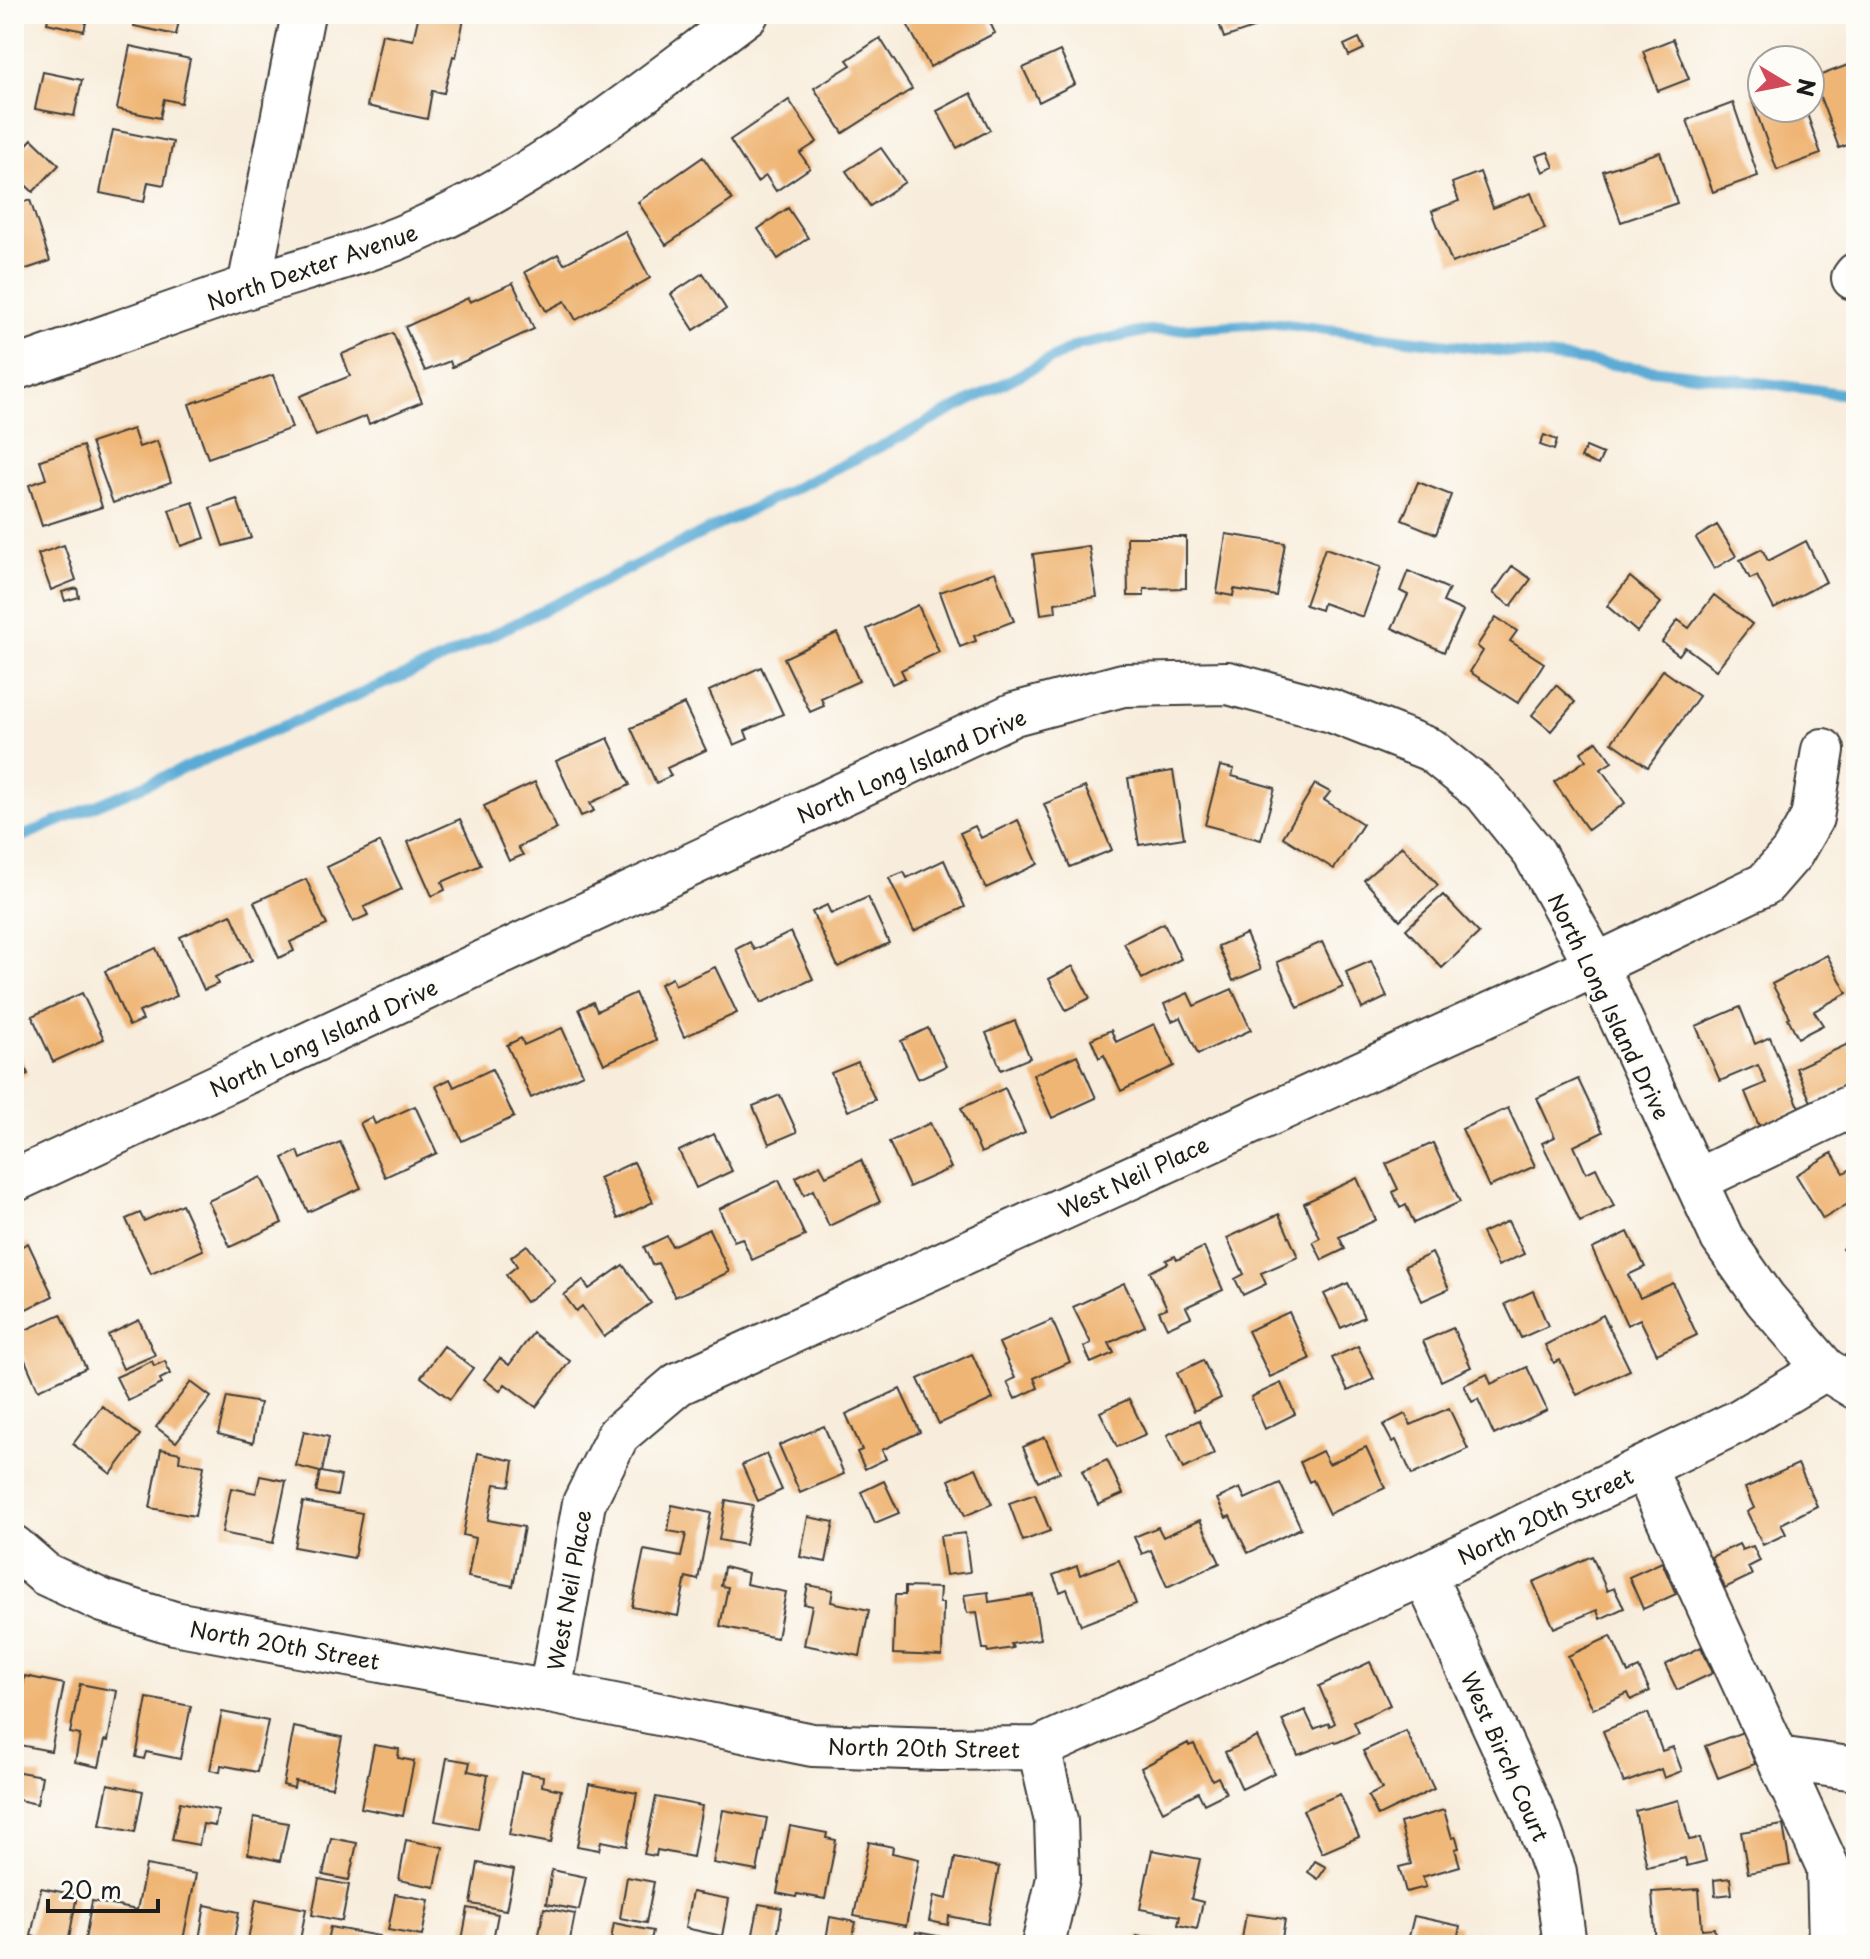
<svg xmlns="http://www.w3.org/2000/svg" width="1870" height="1959" font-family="'Playpen Sans',sans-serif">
<rect width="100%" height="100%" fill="#fdfcf7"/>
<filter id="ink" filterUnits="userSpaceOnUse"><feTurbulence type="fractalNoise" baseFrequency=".0125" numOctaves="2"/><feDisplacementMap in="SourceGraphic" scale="16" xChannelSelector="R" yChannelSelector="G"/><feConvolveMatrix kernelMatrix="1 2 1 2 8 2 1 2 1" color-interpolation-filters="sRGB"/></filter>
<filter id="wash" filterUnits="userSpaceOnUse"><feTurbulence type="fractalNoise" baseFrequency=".006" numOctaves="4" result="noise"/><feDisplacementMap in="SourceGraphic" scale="32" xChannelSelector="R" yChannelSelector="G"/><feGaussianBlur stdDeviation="1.8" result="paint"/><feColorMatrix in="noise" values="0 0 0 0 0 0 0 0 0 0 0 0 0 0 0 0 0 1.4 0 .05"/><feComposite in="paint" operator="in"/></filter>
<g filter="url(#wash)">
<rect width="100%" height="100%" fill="#f8eddc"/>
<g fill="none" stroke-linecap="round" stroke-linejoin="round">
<path stroke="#5babd5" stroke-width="11" d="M14 840 436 662 888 443 1078 345 1146 331 1274 323 1810 389 1856 396"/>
</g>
<g id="blocks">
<path fill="#efb575" d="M49 14H88L84 31 47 23Z
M136 14H199L198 20 180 16 176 35 134 26Z
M419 14H465L456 57 453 56 444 93 432 91 427 119 367 106 382 34 413 40Z
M922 14H986L995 33 930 67 906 22Z
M1216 14H1258L1262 25 1224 38Z
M880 38 912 89 843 133 814 88 851 65 847 60Z
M1359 38 1364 49 1349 56 1344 45Z
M1673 39 1689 79 1658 91 1643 51Z
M130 46 190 59 181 103 164 99 160 118 117 109Z
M1060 51 1075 84 1039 102 1023 68Z
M1856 62V142L1839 148 1813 78Z
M43 72 82 80 74 116 35 109Z
M971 93 990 130 957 148 937 111Z
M1762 93V108H1805L1821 154 1777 170 1751 97Z
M789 100 817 142 800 153 810 168 776 191 766 176 757 182 730 140Z
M1733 103 1758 176 1713 192 1687 120Z
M113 130 173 142 164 185 148 182 144 202 100 193Z
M32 139 59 165 33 192 14 174V158Z
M881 148 905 182 870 206 846 171Z
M1548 152 1554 167 1543 172 1536 156Z
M1660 152 1677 203 1621 222 1603 171Z
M703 157 732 200 666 245 638 202Z
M1480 172 1493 208 1531 193 1545 229 1452 263 1432 211 1459 201 1452 183Z
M30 200 50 261 14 273V205Z
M788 208 808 238 778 259 758 229Z
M625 231 650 278 576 320 565 301 546 311 525 272 558 254 564 264Z
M703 273 726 309 694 330 671 294Z
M513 283 534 329 452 367 450 361 425 371 405 327 468 298 470 302Z
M393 333 422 402 369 424 366 416 316 436 300 396 350 376 342 354Z
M273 375 292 428 208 458 189 404Z
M133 429 139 447 157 441 171 482 113 503 91 443Z
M1544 435 1557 440 1554 450 1540 445Z
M83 446 102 507 42 526 29 485 46 479 40 460Z
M1586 447 1603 454 1598 465 1581 458Z
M1418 482 1451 495 1436 534 1402 520Z
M237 499 251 538 223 546 210 508Z
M193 502 205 538 181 546 169 510Z
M1717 525 1736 556 1714 569 1696 538Z
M1226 534 1285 543 1276 596 1234 589 1233 596 1217 593Z
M1127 537H1186V588L1144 589V596H1128Z
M1806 541 1826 582 1774 609 1757 576 1750 579 1740 560 1762 549 1768 561Z
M64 545 76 580 51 590 38 554Z
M1089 546 1097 597 1055 603 1056 612 1041 614 1033 554Z
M1325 548 1381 567 1363 617 1323 603 1321 610 1305 605Z
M1512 566 1531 579 1511 606 1493 593Z
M1408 571 1449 589 1443 602 1463 611 1444 652 1392 628 1408 595 1400 591Z
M995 572 1014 621 974 636 976 641 960 647 940 592Z
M1630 577 1661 603 1637 632 1607 606Z
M77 588 79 597 65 601 62 592Z
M1714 595 1752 624 1716 670 1685 647 1679 655 1662 642 1678 620 1689 628Z
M918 605 939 652 901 670 905 678 892 684 867 629Z
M1496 617 1517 631 1510 641 1544 663 1518 703 1470 672 1483 651 1477 646Z
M837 633 859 681 821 698 824 706 810 712 784 658Z
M761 667 783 714 745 731 748 739 734 745 709 691Z
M1663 670 1699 696 1648 767 1612 742Z
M1556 685 1575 702 1551 731 1532 715Z
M684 704 706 750 667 768 671 776 656 783 631 728Z
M608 738 630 785 590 803 594 811 581 816 556 761Z
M1597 741 1612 762 1601 769 1625 803 1588 830 1554 782 1586 760 1581 752Z
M1220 766 1234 769 1232 776 1275 788 1261 840 1205 825Z
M1173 771 1184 838 1139 845 1128 778Z
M535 782 557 829 518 847 523 855 509 861 484 806Z
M1315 784 1330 792 1324 800 1363 824 1334 869 1283 837Z
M1085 787 1112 850 1070 867 1044 804Z
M460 819 481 865 442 882 445 890 432 896 408 842Z
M1018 820 1038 864 986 888 960 833 975 826 981 838Z
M380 842 402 889 364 907 368 915 353 922 327 867Z
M1402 846 1438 885 1400 920 1364 880Z
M944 860 965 907 914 931 889 878 904 872 907 878Z
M306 879 327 925 290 942 294 951 279 958 254 902Z
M1443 895 1479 933 1442 968 1406 929Z
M868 897 889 943 838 967 812 912 827 905 831 914Z
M231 914 252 960 215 977 218 984 204 990 180 937Z
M1164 923 1181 959 1142 979 1124 943Z
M1856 926V948L1845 937Z
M791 932 813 979 761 1003 736 949 750 942 754 950Z
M1246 934 1261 969 1233 981 1218 946Z
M1322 942 1343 987 1298 1008 1277 962Z
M156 948 177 996 139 1012 143 1020 129 1026 105 971Z
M1827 955 1847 993 1814 1011 1823 1025 1798 1038 1788 1018 1790 1017 1772 984Z
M1371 961 1387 997 1362 1009 1346 972Z
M1073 966 1090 998 1066 1010 1049 979Z
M715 967 737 1013 684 1037 660 984 672 978 675 985Z
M1232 989 1251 1030 1198 1054 1181 1017 1172 1021 1164 1004 1188 993 1194 1006Z
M82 993 104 1039 53 1062 32 1016Z
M635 993 656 1040 604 1064 579 1009 593 1002 597 1011Z
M1740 1007 1755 1044 1770 1037 1800 1109 1759 1126 1745 1092 1766 1083 1758 1065 1720 1081 1696 1026Z
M1015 1021 1030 1058 1001 1070 986 1033Z
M1154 1024 1174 1066 1121 1091 1104 1055 1099 1058 1091 1039 1111 1030 1116 1042Z
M562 1028 583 1074 531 1098 507 1045 521 1038 524 1045Z
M928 1028 946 1066 918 1079 901 1041Z
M14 1042 28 1074 14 1080Z
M1848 1044 1856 1062V1081L1811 1102 1796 1068Z
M1077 1055 1096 1098 1052 1118 1033 1075Z
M858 1062 875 1100 848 1111 831 1073Z
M492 1069 514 1117 462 1141 436 1086 450 1079 454 1087Z
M1578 1079 1603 1132 1574 1146 1586 1173 1596 1168 1614 1206 1580 1222 1542 1143 1555 1137 1537 1098Z
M1005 1088 1025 1133 981 1153 961 1108Z
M780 1095 797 1132 769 1144 753 1106Z
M415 1106 437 1153 385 1177 360 1123 372 1117 375 1124Z
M1508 1108 1535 1166 1489 1187 1462 1129Z
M930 1123 951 1168 909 1187 889 1142Z
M714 1134 732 1171 696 1188 679 1151Z
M340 1142 361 1188 308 1212 283 1158 298 1151 301 1159Z
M1433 1143 1460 1202 1414 1223 1406 1205 1400 1208 1393 1192 1398 1189 1386 1164Z
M1832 1153 1844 1173 1856 1166V1199L1823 1219 1796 1175Z
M861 1160 880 1202 829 1226 813 1190 804 1195 796 1177 820 1165 826 1176Z
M634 1162 653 1202 618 1219 599 1178Z
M261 1177 282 1223 230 1247 208 1201Z
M1357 1178 1376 1220 1339 1237 1345 1249 1322 1260 1313 1242 1320 1238 1304 1203Z
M779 1180 805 1236 752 1260 742 1238 734 1241 719 1209Z
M182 1204 203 1250 151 1274 126 1219 140 1213 144 1221Z
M1279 1214 1298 1257 1261 1273 1266 1284 1243 1295 1235 1279 1244 1274 1227 1238Z
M1508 1221 1524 1254 1498 1266 1482 1233Z
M1856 1225V1261L1842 1249 1853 1237 1849 1234Z
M709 1229 729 1272 675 1297 658 1263 652 1265 644 1247 667 1236 672 1246Z
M1628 1232 1645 1267 1628 1275 1640 1298 1673 1283 1697 1335 1657 1354 1640 1319 1627 1325 1592 1249Z
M28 1243 53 1296 14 1315V1250Z
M527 1245 555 1281 526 1302 506 1275 517 1266 511 1257Z
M1204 1247 1223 1290 1186 1307 1191 1317 1167 1328 1159 1311 1167 1308 1150 1272 1168 1263 1166 1260 1175 1256 1177 1260Z
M1432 1253 1449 1289 1422 1301 1405 1266Z
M623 1265 651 1303 604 1337 582 1306 576 1311 564 1295 583 1280 589 1289Z
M1124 1283 1145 1326 1109 1343 1114 1353 1091 1363 1084 1347 1091 1343 1073 1307Z
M1348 1283 1364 1317 1341 1328 1324 1294Z
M1533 1291 1548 1326 1521 1338 1505 1304Z
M1289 1312 1310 1359 1270 1377 1248 1331Z
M61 1314 86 1368 38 1390 14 1335Z
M1603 1315 1630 1370 1577 1395 1560 1360 1554 1363 1545 1345Z
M139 1320 155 1355 123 1369 108 1335Z
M1052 1320 1070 1362 1034 1378 1038 1388 1015 1399 1007 1382 1015 1378 999 1343Z
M1453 1328 1471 1367 1441 1381 1423 1341Z
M533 1333 570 1361 536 1407 505 1384 500 1391 484 1379 500 1358 509 1365Z
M444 1346 473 1368 450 1399 421 1377Z
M1358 1346 1374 1379 1348 1391 1332 1358Z
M972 1354 993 1399 939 1424 918 1379Z
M1203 1360 1221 1398 1194 1411 1177 1373Z
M152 1361 154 1366 165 1361 170 1374 160 1379 162 1384 128 1401 116 1377Z
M1527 1367 1547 1410 1494 1435 1478 1399 1472 1402 1464 1385 1487 1374 1491 1384Z
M191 1382 211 1397 176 1442 156 1427Z
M1281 1383 1295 1414 1265 1429 1251 1397Z
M900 1389 920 1432 882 1450 886 1459 865 1469 857 1452 862 1450 846 1414Z
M227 1397 260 1403 253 1443 218 1434Z
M1129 1399 1146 1434 1117 1447 1100 1412Z
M102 1406 140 1435 111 1474 73 1444Z
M1449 1408 1468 1449 1412 1475 1396 1440 1392 1442 1383 1425 1405 1414 1411 1425Z
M1199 1420 1214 1454 1183 1469 1167 1435Z
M824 1426 844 1474 800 1493 779 1445Z
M304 1431 329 1437 322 1472 341 1476 337 1496 316 1492 320 1472 296 1466Z
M1045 1437 1060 1472 1038 1481 1023 1447Z
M1366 1447 1385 1488 1329 1514 1313 1480 1309 1482 1300 1462 1322 1451 1329 1464Z
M161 1449 180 1453 179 1461 204 1466 195 1516 150 1508Z
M478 1453 514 1461 510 1486 495 1484 488 1520 524 1527 513 1586 468 1577 475 1538 463 1535Z
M766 1454 782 1490 758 1501 742 1465Z
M1107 1460 1123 1494 1098 1505 1082 1471Z
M1798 1464 1817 1506 1781 1524 1786 1534 1763 1545 1747 1512 1754 1508 1745 1488Z
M976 1468 992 1504 965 1516 949 1480Z
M260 1476 286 1481 273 1543 222 1533 231 1488 256 1493Z
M884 1481 899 1513 875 1523 861 1492Z
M1280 1483 1301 1528 1248 1553 1230 1516 1226 1518 1217 1499 1240 1488 1245 1499Z
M1035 1494 1050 1531 1023 1541 1009 1503Z
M726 1500 753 1505 745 1545 719 1540Z
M303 1502 362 1513 354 1558 294 1547Z
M672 1505 711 1513 698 1580 686 1577 678 1616 632 1607 644 1550 681 1557 686 1534 668 1531Z
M808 1517 834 1522 826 1562 800 1557Z
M1200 1520 1220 1563 1167 1587 1151 1550 1142 1554 1134 1537 1158 1527 1163 1537Z
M965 1533 970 1572 946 1575 940 1536Z
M1739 1544 1742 1550 1753 1546 1760 1561 1748 1567 1752 1575 1725 1588 1711 1557Z
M1592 1556 1607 1591 1614 1588 1624 1608 1600 1619 1597 1610 1554 1628 1533 1582Z
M1119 1560 1136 1604 1081 1625 1067 1589 1060 1592 1053 1575 1077 1566 1080 1575Z
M1662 1562 1676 1594 1643 1609 1629 1577Z
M724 1567 748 1573 746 1584 786 1592 777 1638 720 1626 728 1587 721 1586Z
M808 1585 833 1590 831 1602 869 1610 860 1656 804 1645 812 1606 804 1604Z
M905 1587 940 1588 939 1603H943L942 1656 893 1654 895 1595H905Z
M988 1592 989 1602 1033 1595 1040 1639 1011 1644 1013 1648 988 1652 987 1649H983L977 1612 967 1613 964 1595Z
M1611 1636 1628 1673 1639 1668 1650 1691 1631 1700 1628 1693 1593 1709 1568 1656Z
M1701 1647 1713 1673 1677 1690 1665 1665Z
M1370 1662 1390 1705 1354 1722 1359 1733 1336 1743 1335 1741 1298 1755 1282 1720 1305 1710 1314 1729 1329 1723 1330 1726 1335 1723 1319 1686Z
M25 1676 64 1684 51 1751 14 1744V1732Z
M80 1684 117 1691 108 1741 105 1740 99 1767 75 1762 80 1735 70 1733Z
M147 1698 191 1706 180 1759 146 1752 144 1759 136 1757Z
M222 1712 268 1721 257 1772 221 1765 220 1772 210 1770Z
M1648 1713 1662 1751 1673 1747 1682 1771 1664 1778 1661 1769 1624 1783 1603 1731Z
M294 1727 342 1737 332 1787 295 1781 294 1788 283 1785Z
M1406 1731 1434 1789 1378 1816 1368 1796 1382 1789 1363 1751Z
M1743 1732 1755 1764 1718 1778 1705 1746Z
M1257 1737 1274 1773 1242 1789 1225 1752Z
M1188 1743 1189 1746 1194 1744 1212 1780 1218 1777 1226 1793 1204 1804 1198 1792 1163 1811 1141 1768Z
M374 1745 399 1749 398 1758 414 1761 403 1816 361 1808Z
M447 1758 470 1762 468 1771 488 1775 478 1829 435 1821Z
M14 1771 42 1776 37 1804 14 1799Z
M521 1772 543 1776 542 1786 561 1790 551 1843 509 1835Z
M108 1784 143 1791 135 1832 100 1825Z
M589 1784 637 1793 627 1846 601 1841 599 1850 577 1846Z
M1340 1794 1359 1837 1322 1853 1303 1810Z
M656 1797 702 1806 693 1857 657 1850 656 1856 644 1854Z
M1679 1800 1689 1840 1700 1838 1706 1861 1687 1866 1685 1858 1647 1867 1635 1811Z
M180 1802 218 1810 215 1826 203 1824 199 1845 172 1840Z
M723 1810 767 1818 757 1871 713 1863Z
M1444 1810 1452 1838 1456 1837 1459 1848 1455 1849 1460 1866 1422 1877 1426 1887 1406 1892 1399 1867 1411 1864 1400 1823Z
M254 1817 288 1823 280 1861 248 1854Z
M1783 1825 1790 1865 1748 1873 1741 1832Z
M790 1826 827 1833 826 1838 836 1840 825 1899 797 1894 796 1897 777 1893Z
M331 1838 357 1843 349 1880 323 1875Z
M406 1840 443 1847 435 1887 399 1880Z
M869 1842 893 1847 892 1853 919 1859 906 1926 854 1916Z
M1152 1850 1200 1859 1191 1899 1203 1902 1197 1929 1178 1925 1180 1916 1140 1909Z
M955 1858 999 1867 988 1924 949 1916 948 1925 929 1921 934 1896 947 1899Z
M1315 1861 1326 1867 1318 1879 1308 1872Z
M478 1863 514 1870 506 1910 471 1904Z
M146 1865 196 1874 182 1945H84L92 1901 137 1910Z
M552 1870 586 1877 579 1910 546 1904Z
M627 1877 654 1882 646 1923 620 1918Z
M1730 1878 1732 1894 1715 1896 1714 1880Z
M319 1879 349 1885 342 1921 312 1915Z
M41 1888 77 1895 68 1944 31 1936Z
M1699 1889 1702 1929 1714 1928 1716 1945H1656L1652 1892Z
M692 1892 729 1899 722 1936 685 1928Z
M395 1894 429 1900 422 1936 388 1930Z
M256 1899 306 1909 299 1945H247Z
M759 1904 782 1908 776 1945 751 1944Z
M205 1905 239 1912 233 1945H198Z
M468 1908 498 1914 492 1945H461Z
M544 1908 575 1914 569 1945H537Z
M1246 1914 1285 1919 1281 1945H1241Z
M1414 1916 1460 1926 1456 1945H1407Z
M830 1917 856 1922 851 1945H825Z
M614 1923 653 1931 650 1945H610Z
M330 1927 379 1936 378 1945H326Z
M916 1932 959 1940 958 1945H913Z
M1137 1936 1174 1944V1945H1136Z"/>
</g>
</g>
<g filter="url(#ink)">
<use href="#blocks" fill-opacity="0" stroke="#3d3b39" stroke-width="2"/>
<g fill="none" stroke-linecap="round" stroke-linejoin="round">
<defs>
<path id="minor" d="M1853 278 1856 274
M249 287 303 14
M14 369C92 342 170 313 248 287 309 267 372 252 431 224 549 170 644 91 747 14
M14 1181 1014 714 1123 685 1228 683 1332 711 1431 750 1486 794 1534 853 1596 965 1722 1238 1765 1299 1825 1369 1856 1388
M1695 1181 1856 1104
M1644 1467 1828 1867 1830 1945
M14 1547 45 1574 103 1601 174 1623 550 1692 812 1745 939 1749 1039 1748 1424 1574 1739 1421 1825 1369
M1424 1574 1535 1816 1555 1872 1565 1945
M550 1692 584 1503 618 1435 678 1384 1558 983 1765 884 1792 853 1812 818 1823 750
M1039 1748 1056 1821 1058 1878 1043 1945
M1778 1758 1856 1769"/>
</defs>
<use href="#minor" stroke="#3d3b39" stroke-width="46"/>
<use href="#minor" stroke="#fff" stroke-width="42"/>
</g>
</g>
<g text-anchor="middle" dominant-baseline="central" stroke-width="6" stroke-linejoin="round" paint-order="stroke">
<g font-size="22" fill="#1c1c1c" stroke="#fdfcf7">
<text transform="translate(312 266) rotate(-19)">North Dexter Avenue</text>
<text transform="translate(911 765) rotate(-24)">North Long Island Drive</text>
<text transform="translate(1610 1006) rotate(64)">North Long Island Drive</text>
<text transform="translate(323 1037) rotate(-25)">North Long Island Drive</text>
<text transform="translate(1133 1176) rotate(-25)">West Neil Place</text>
<text transform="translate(1545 1515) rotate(-26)">North 20th Street</text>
<text transform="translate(568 1590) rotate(-80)">West Neil Place</text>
<text transform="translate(285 1644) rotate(10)">North 20th Street</text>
<text transform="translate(924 1747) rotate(1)">North 20th Street</text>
<text transform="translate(1506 1756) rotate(66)">West Birch Court</text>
</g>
</g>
<rect width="1870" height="1959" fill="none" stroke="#fdfcf7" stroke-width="48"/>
<g transform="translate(1786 84) rotate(100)"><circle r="38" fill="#fdfcf7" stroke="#a3a29f" stroke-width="2"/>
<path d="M0-6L14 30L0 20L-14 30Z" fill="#d1495b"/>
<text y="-12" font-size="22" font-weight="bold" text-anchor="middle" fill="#1c1c1c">N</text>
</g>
<path d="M48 1899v12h110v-12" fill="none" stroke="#1c1c1c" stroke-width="4"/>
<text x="60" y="1899" font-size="24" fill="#1c1c1c" stroke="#fdfcf7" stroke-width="6" paint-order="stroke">20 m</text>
</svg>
